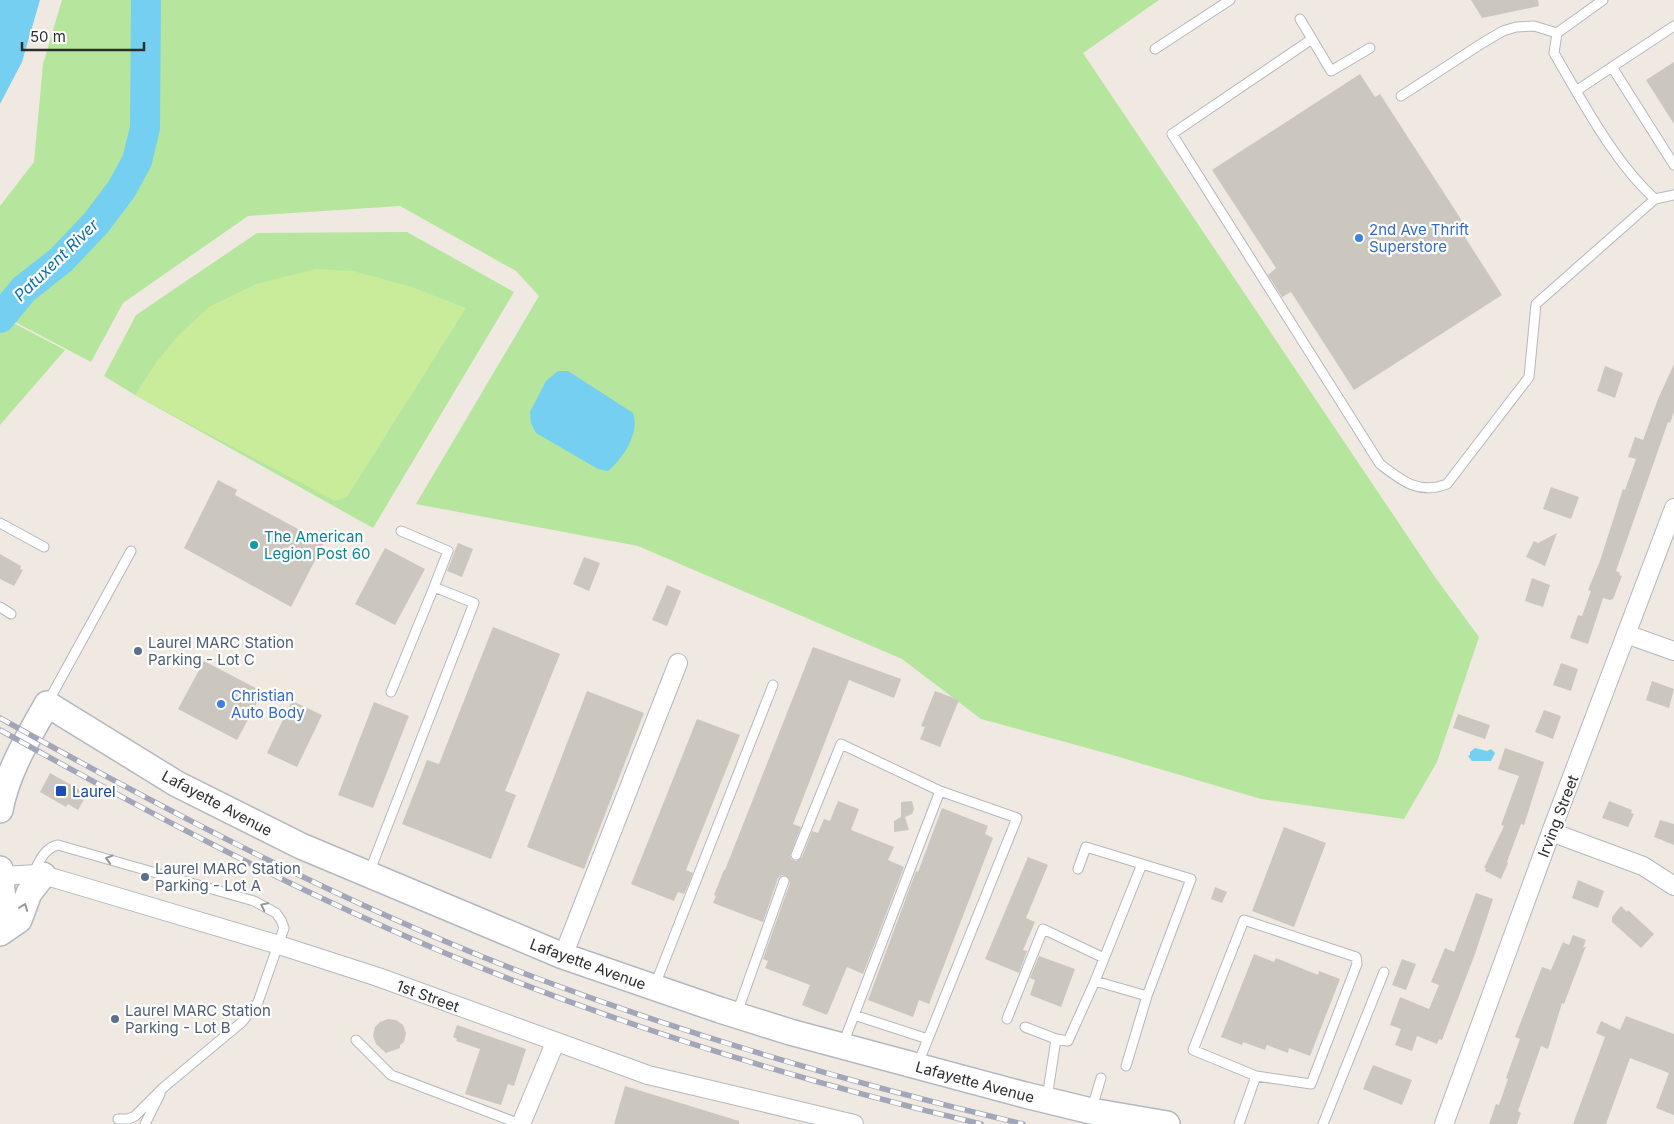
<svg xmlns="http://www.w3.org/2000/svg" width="1674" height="1124" font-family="Inter,sans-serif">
<rect width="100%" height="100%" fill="#efe9e1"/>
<path fill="#b6e59e" d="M62 0H1159L1083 53 1435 577 1479 637 1437 762 1404 819 1261 799 1109 754 981 719 902 659 638 546 416 504 539 296 516 271 400 206 248 216 123 303 91 362 0 314V206L34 162 43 64Z
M407 232 514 292 373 528 135 395 104 376 136 315 257 233Z
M0 316 65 350 0 425Z"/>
<path fill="#c9ec9a" d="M316 269 353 271 409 286 466 308 347 497 335 501 135 395 158 360 178 336 209 307 256 284Z"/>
<path fill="#75cff0" d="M0 0H40L22 62 0 104Z
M558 371H568L633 413C640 433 623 458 608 471L598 469 536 433 531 423 530 412 546 381Z
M1475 748 1487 751 1491 749 1495 753 1491 761H1472L1468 756 1470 755V752Z"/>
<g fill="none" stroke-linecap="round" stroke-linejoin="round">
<path stroke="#75cff0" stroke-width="30" d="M0 318 24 289 61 260 96 223 121 190 137 161 145 128 146 0"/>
</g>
<path fill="#cbc7bf" d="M1471 0H1538L1539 6 1482 18Z
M1674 62V124L1646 80Z
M1360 74 1375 97 1380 94 1466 227 1461 231 1502 295 1354 390 1291 292 1282 297 1268 275 1276 268 1212 170Z
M1674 364V412L1670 423 1668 422 1616 571 1620 573 1619 575 1622 576 1613 599 1610 600 1603 598 1588 644 1570 638 1578 615 1582 616 1591 591 1588 590 1600 561 1623 489 1625 490 1636 459 1628 457 1635 437 1643 440 1658 399Z
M1605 366 1623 373 1615 398 1597 391Z
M218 480 237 490 235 495 324 543 291 607 184 548Z
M1551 487 1579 497 1571 519 1543 509Z
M1557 533 1545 566 1526 557 1534 541 1538 543Z
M458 543 473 549 462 577 447 571Z
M385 548 425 569 395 625 355 604Z
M0 554 21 566 20 569 23 570 14 586 0 579Z
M584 557 600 563 589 591 573 584Z
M1532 578 1550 585 1543 607 1525 601Z
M667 585 681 591 667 626 652 620Z
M493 627 560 654 505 791 516 795 491 859 402 824 427 760 439 764Z
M813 647 901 679 894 698 849 680 793 824 801 827 790 855 791 859 796 861 802 857 812 831 818 833 824 819 830 821 838 801 859 809 851 830 894 847 888 860 904 867 863 974 847 967 827 1015 802 1005 810 985 765 968 768 961 763 959 790 883 788 877 782 875 778 878 763 922 713 903 716 896 714 895 724 870H725Z
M204 661 263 692 237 740 178 709Z
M1561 663 1578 669 1571 691 1553 685Z
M1652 681 1674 689 1669 708 1646 700Z
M587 691 644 713 584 869 527 847Z
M935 691 959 700 940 747 920 739 925 727 921 726Z
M292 701 322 715 297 767 267 753Z
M374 702 409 716 373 808 338 795Z
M1544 710 1561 716 1553 739 1535 732Z
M1458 714 1490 725 1485 739 1453 728Z
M697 719 740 735 686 870 693 873 684 894 678 892 674 901 631 884Z
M1505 748 1544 762 1524 825 1521 824 1507 862 1508 863 1501 879 1485 871 1486 868H1484L1504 826 1501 825 1519 776 1498 769Z
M50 773 87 794 78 810 68 804 66 807 40 792Z
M912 801 914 809 912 814 905 817 909 830 894 832V821L901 817V802Z
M1609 801 1632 810 1631 813 1634 814 1628 827 1602 818Z
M942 808 988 826 985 834 993 838 929 1004 919 1000 913 1017 868 1000 916 871 918 872Z
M1660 820 1674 824V845L1654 837Z
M1284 827 1326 843 1294 927 1252 911Z
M1028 857 1048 865 1026 918 1035 922 1023 950 1027 951 1019 973 985 959Z
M1578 880 1604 891 1598 908 1572 898Z
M1215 887 1227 892 1222 903 1211 899Z
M1476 893 1493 899 1475 954 1442 1040 1439 1039 1437 1044 1417 1036 1412 1051 1395 1045 1401 1029 1390 1025 1400 997 1429 1009 1439 985 1431 982 1445 948 1454 952Z
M1621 906 1627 912 1628 910 1654 934 1641 948 1612 922V917Z
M1573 935 1586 940 1583 948 1586 946 1564 1004 1562 1003 1548 1049 1541 1046 1518 1111 1521 1113 1517 1124H1489L1496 1104 1499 1105 1508 1079 1506 1078 1520 1039 1515 1037 1542 967 1551 970 1563 942 1569 945Z
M1254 954 1274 962 1276 958 1318 975 1319 971 1340 979 1310 1056 1289 1048 1288 1053 1267 1045 1265 1050 1243 1042 1242 1045 1221 1037Z
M1039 956 1075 969 1061 1007 1030 995 1035 980 1030 978Z
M1402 959 1416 964 1406 990 1392 985Z
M1626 1016 1674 1034V1115L1656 1108 1669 1073 1630 1058 1606 1124H1573L1605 1037 1596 1033 1601 1021 1620 1030Z
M388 1019 396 1020 403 1025 406 1033 404 1042 400 1045V1048L386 1053 376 1044 373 1036 375 1027 380 1022Z
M457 1025 526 1049 514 1086 508 1084 501 1105 465 1094 480 1049 456 1041 457 1039 453 1037Z
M1373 1065 1412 1080 1402 1105 1363 1089Z
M625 1086 739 1121V1124H614Z"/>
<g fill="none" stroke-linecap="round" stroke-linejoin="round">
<defs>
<path id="lane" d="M1603 0 1557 33 1554 53C1582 101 1614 162 1655 199
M1300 19 1312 39
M1370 48 1331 71 1312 39 1172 134 1380 464C1402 481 1419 495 1447 484L1529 377 1536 304 1655 199 1674 195
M1155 49 1230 0
M1612 67 1674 26
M1576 91 1612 67 1674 165
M1401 96 1484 42 1503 31 1516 27 1534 26 1557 33
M0 523 44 547
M0 607 11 614
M391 692 434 587
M48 702 131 551
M796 855 841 744 940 791
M1078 869 1086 847 1191 879 1147 996
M369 873 474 603 434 587 448 551 401 531
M33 874C39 862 44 848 58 845L254 901 276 913 281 920 284 928 258 1002 242 1022 164 1087 135 1116 128 1119H118
M1244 920 1356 957 1357 964 1311 1084 1256 1076 1193 1050Z
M1095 981 1142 864
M655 985 773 685
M737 1013 784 881
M854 1015 928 1039
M1007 1019 1043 929 1104 958
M1025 1027 1056 1039 1047 1098
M1056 1039 1068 1041 1095 981 1147 996 1126 1066
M356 1040 391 1075 520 1124
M843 1044 940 791 1017 818 917 1066
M1092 1108 1101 1078
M145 1124 160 1094
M1239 1124 1256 1076
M1323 1124 1384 972"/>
<path id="street" d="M1626 634 1674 651
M1551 832 1643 866 1674 886
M1 876 38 874 57 879 279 945 378 977 648 1075 854 1124
M563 956 678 663
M521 1124 555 1043
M1444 1124 1551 832 1674 508"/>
<path id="secondary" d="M0 810C7 772 28 738 47 704L177 784 301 846 563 956 720 1010 790 1032 1025 1095 1091 1111 1167 1124
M0 869 4 910 0 932
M0 933 19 920 29 893 43 875"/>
</defs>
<use href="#lane" stroke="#b4b7c1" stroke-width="11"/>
<use href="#street" stroke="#b4b7c1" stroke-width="20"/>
<use href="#secondary" stroke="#b4b7c1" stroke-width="28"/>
<use href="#lane" stroke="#fff" stroke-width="9"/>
<use href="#street" stroke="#fff" stroke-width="18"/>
<use href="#secondary" stroke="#fff" stroke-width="25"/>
<defs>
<path id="rail" d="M0 718C174 815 352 908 539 979 697 1038 858 1085 1023 1124
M0 730C127 801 256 870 389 929 579 1013 778 1076 981 1124"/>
</defs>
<use href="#rail" stroke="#a3a6b8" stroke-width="5.5"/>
<use href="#rail" stroke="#fff" stroke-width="4" stroke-dasharray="11" stroke-linecap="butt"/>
</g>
<defs><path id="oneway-chevron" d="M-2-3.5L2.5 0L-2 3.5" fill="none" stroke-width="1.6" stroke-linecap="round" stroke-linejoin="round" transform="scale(1.25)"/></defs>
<g stroke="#969696">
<use href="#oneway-chevron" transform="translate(109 859) rotate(-164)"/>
<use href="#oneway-chevron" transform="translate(264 906) rotate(-154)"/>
<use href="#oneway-chevron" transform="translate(24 907) rotate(-69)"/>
</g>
<g fill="#3f7fe0" stroke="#fff" stroke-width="2">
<circle cx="1359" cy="238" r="5"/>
<circle cx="221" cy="704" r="5"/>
</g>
<circle fill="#0f9aa8" stroke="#fff" stroke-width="2" cx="254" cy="545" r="5"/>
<g fill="#5c6f8a" stroke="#fff" stroke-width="2">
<circle cx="138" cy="651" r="5"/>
<circle cx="145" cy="877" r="5"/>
<circle cx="115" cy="1019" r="5"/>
</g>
<rect fill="#1a4fb4" stroke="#fff" stroke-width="2" x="55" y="785" width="12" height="12" rx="2.5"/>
<g text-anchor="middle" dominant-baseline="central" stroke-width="4.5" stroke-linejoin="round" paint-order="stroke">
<g font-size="15" fill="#366cbe" stroke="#fff" text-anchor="start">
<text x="1369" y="229">2nd Ave Thrift<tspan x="1369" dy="17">Superstore</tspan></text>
<text x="231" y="695">Christian<tspan x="231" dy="17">Auto Body</tspan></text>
</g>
<g font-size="15" fill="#0d838f" stroke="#fff" text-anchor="start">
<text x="264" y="536">The American<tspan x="264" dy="17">Legion Post 60</tspan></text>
</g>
<g font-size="15" fill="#4e5e75" stroke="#fff" text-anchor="start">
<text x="148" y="642">Laurel MARC Station<tspan x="148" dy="17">Parking - Lot C</tspan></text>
<text x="155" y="868">Laurel MARC Station<tspan x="155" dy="17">Parking - Lot A</tspan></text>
<text x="125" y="1010">Laurel MARC Station<tspan x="125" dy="17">Parking - Lot B</tspan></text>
</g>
<g font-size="15" fill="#164399" stroke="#fff" text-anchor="start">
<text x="72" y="791">Laurel</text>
</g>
<g font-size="15" fill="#2e2e2e" stroke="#fff">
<text transform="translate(217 803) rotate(28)">Lafayette Avenue</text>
<text transform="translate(1558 816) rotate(-69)">Irving Street</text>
<text transform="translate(588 964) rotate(20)">Lafayette Avenue</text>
<text transform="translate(428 996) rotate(20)">1st Street</text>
<text transform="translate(975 1082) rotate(15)">Lafayette Avenue</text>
</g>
<g font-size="16" font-style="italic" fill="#0d6fa3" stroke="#fff">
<text transform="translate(56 260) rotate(-44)">Patuxent River</text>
</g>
</g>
<path d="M22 42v8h122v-8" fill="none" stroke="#2e2e2e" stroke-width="2.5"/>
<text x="30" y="42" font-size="15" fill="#2e2e2e" stroke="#ffffff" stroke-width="4" paint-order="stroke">50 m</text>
</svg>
